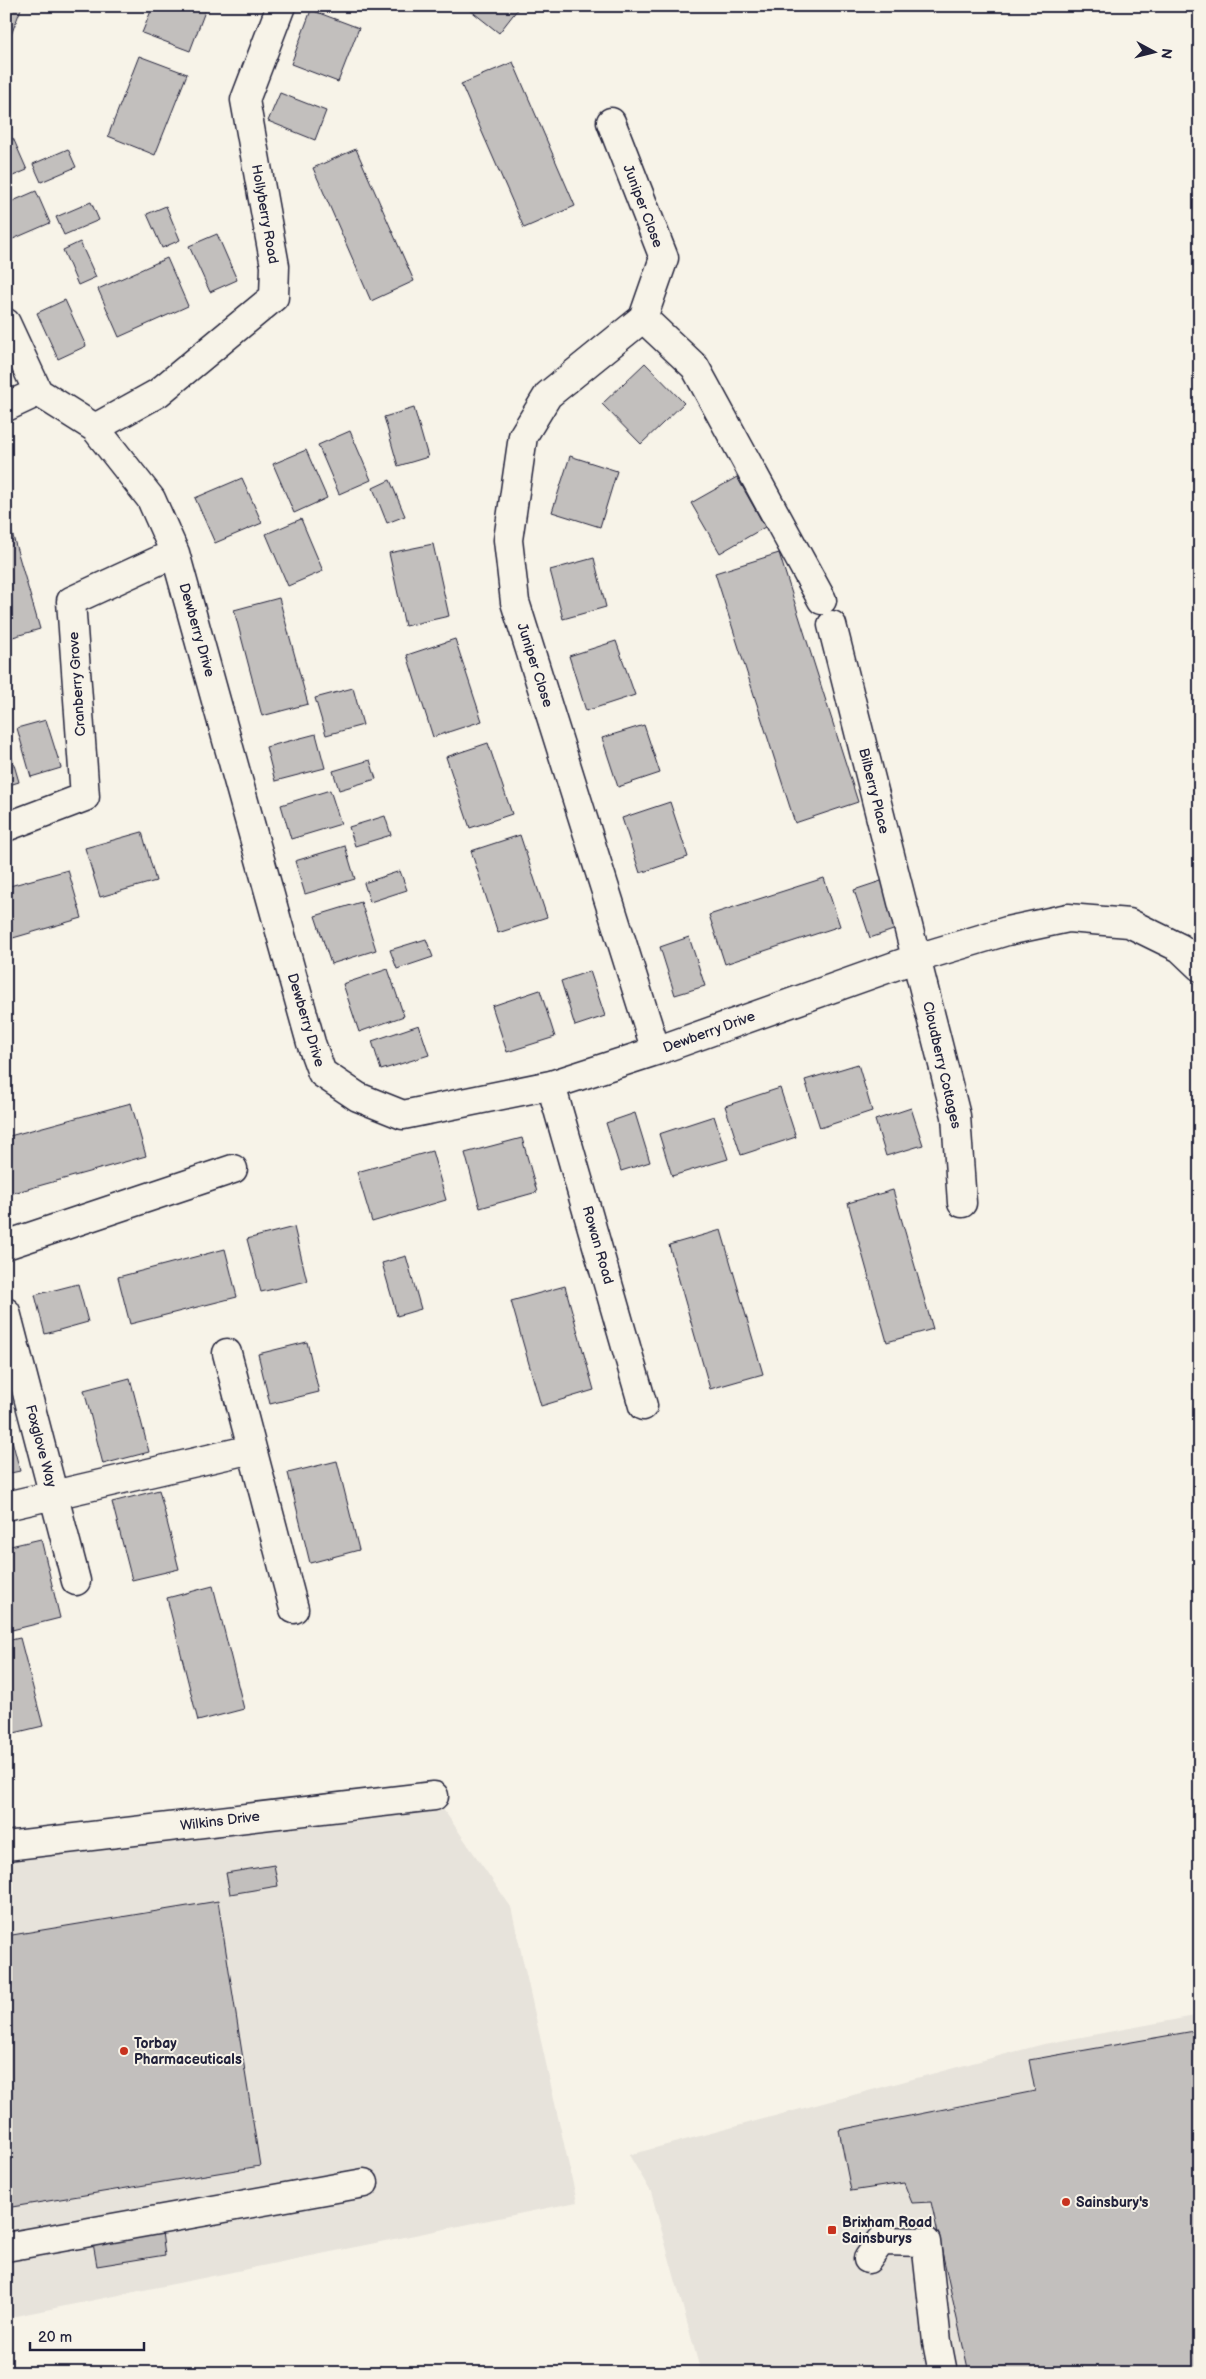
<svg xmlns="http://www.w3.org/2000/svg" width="1206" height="2379" font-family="'Balsamiq Sans',sans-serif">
<rect width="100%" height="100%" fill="#f7f3e8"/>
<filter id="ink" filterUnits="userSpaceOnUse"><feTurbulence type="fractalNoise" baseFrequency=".02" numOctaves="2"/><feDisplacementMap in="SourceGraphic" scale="10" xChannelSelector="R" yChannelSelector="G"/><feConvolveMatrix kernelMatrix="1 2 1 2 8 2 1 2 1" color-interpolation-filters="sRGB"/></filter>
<g filter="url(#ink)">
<path fill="#e7e3db" d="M434 1796 511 1907 577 2202 6 2318V1846Z
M1200 2015V2373H701L651 2192 629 2155 1044 2044Z"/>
<path fill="#c2bfbd" stroke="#22223b" d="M6 6H22L11 35 6 33Z
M153 6H207L190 51 142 33Z
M465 6H520L499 33Z
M311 10 359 28 338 82 291 64Z
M139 56 187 74 155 155 108 136Z
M513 62 575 206 524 228 461 84Z
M280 93 326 111 315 140 268 121Z
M13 138 27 170 6 179V141Z
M68 149 76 167 41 182 33 164Z
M356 149 414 281 371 301 313 168Z
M36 191 50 223 6 242V204Z
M91 202 99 220 64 235 56 217Z
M166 206 180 240 162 248 147 214Z
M217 234 237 280 210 292 189 246Z
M80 242 96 277 78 285 63 250Z
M167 258 188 306 119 337 98 289Z
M65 300 86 346 58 359 37 313Z
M645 363 684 403 641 444 602 404Z
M414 408 428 457 398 466 384 417Z
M350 431 371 480 339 494 318 445Z
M306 450 327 498 294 513 273 464Z
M570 456 617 471 600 527 552 512Z
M737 477 765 527 720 553 691 503Z
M242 478 262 523 215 543 195 498Z
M390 480 405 516 387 523 373 488Z
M8 519 40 629 6 639V520Z
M301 519 323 571 288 586 266 534Z
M433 544 449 616 405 626 389 553Z
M779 553 858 802 795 823 715 573Z
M594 558 606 607 563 619 550 570Z
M279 598 308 704 262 716 234 610Z
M455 639 482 721 433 737 407 655Z
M616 641 635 695 586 711 569 656Z
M353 688 363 725 326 735 315 698Z
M46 720 61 768 31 777 17 728Z
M644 725 660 773 618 787 602 738Z
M316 734 325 768 275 781 266 747Z
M6 737 19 782 6 786Z
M488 743 512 814 470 828 446 757Z
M370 760 376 779 339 790 333 771Z
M330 790 341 824 291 839 281 805Z
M670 802 688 857 640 873 622 818Z
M385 816 391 835 355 846 349 827Z
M142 832 156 881 100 897 85 848Z
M520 835 547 917 498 933 471 851Z
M345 846 355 879 305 894 295 861Z
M68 870 82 918 6 940V887Z
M400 871 407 890 370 902 364 883Z
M824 878 840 926 725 964 709 915Z
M884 880 899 928 870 938 854 890Z
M361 902 376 950 331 964 315 916Z
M689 937 705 986 675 995 660 947Z
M426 939 433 957 397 969 390 950Z
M388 969 404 1016 359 1032 343 984Z
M590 971 605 1016 575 1026 561 981Z
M540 990 555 1037 507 1052 492 1006Z
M419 1025 429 1055 381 1070 372 1041Z
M858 1064 872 1111 820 1128 805 1080Z
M780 1088 796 1137 741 1155 725 1106Z
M131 1103 146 1156 6 1195V1137Z
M911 1108 923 1145 886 1156 875 1120Z
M635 1113 650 1162 621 1171 606 1123Z
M714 1116 728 1159 672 1176 659 1134Z
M522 1138 537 1192 480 1208 465 1153Z
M432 1151 446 1200 372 1222 357 1172Z
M893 1190 933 1329 887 1342 848 1203Z
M294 1227 307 1281 261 1292 247 1239Z
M721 1230 763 1374 710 1389 669 1245Z
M225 1249 237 1297 130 1324 118 1277Z
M406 1256 421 1309 397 1316 382 1263Z
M78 1284 88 1322 45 1334 35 1295Z
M565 1286 594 1390 541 1406 511 1301Z
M307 1342 319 1392 270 1404 258 1354Z
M130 1378 149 1452 103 1464 84 1390Z
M6 1417 20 1471 6 1474Z
M337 1461 359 1550 310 1563 288 1473Z
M159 1490 179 1569 132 1580 112 1502Z
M41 1539 60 1618 12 1630 6 1605V1547Z
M213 1586 244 1709 198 1721 167 1598Z
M20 1638 43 1726 6 1735V1641Z
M274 1865 278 1886 230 1894 226 1873Z
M218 1901 260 2166 6 2208V1936Z
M1200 2030V2373H969L931 2202 912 2203 904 2183 851 2191 839 2130 1035 2091 1029 2060Z
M162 2232 165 2255 97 2266 93 2243Z"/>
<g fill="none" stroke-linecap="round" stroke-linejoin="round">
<defs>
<path id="minor" d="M611 122 664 258 643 318
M6 323 38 392 95 428 151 499 175 553 311 1043 322 1073 358 1097 403 1115 551 1085 656 1051 917 958 1007 931 1068 918 1129 923 1180 948 1200 967
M6 407 38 392
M95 428 158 393 274 297 275 266 245 100 281 6
M832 625 956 1116 962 1203
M6 827 85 797 71 601 175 553
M656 1051 515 602 508 540 523 436 548 395 643 318 695 367 822 600
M551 1085 643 1406
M6 1245 233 1169
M6 1312 76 1581
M227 1353 294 1609
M6 1506 252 1449
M6 1846 434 1796
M6 2247 364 2183
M868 2259 881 2241 926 2242 937 2342 943 2373"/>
</defs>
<use href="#minor" stroke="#22223b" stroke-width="31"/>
<use href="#minor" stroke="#f7f3e8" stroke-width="28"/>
</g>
</g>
<g fill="#c8321e" stroke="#f7f3e8" stroke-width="2">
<circle cx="124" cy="2051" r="5"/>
<circle cx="1066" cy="2202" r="5"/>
<rect x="827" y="2225" width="10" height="10" rx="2.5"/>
</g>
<g text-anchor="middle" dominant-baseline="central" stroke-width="4" stroke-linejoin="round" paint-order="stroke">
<g font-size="14" fill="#22223b" stroke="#f7f3e8">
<text transform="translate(643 206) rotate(69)">Juniper Close</text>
<text transform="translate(265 214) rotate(80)">Hollyberry Road</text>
<text transform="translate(197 630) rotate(74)">Dewberry Drive</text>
<text transform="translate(535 665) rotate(72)">Juniper Close</text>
<text transform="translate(77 684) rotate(-94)">Cranberry Grove</text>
<text transform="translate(874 791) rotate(76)">Bilberry Place</text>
<text transform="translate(306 1020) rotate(73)">Dewberry Drive</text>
<text transform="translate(709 1032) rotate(-20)">Dewberry Drive</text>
<text transform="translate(942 1065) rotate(77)">Cloudberry Cottages</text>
<text transform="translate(598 1245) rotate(74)">Rowan Road</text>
<text transform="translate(41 1446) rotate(75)">Foxglove Way</text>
<text transform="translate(220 1821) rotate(-7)">Wilkins Drive</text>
</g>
<g font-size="14" font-weight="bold" fill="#22223b" stroke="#f7f3e8" text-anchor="start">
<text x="134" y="2043">Torbay<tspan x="134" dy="16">Pharmaceuticals</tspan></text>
<text x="1076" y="2202">Sainsbury's</text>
<text x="842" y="2222">Brixham Road<tspan x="842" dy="16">Sainsburys</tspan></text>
</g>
</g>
<rect width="1206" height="2379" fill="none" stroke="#f7f3e8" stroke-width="25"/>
<rect x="12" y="12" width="1181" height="2354" fill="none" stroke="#22223b" stroke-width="2" filter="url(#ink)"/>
<g transform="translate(1154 52) rotate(97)" stroke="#f7f3e8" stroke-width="4" paint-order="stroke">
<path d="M0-4L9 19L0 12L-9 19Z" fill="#22223b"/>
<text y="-8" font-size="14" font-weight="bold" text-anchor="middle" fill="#22223b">N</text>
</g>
<path d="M30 2342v8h114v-8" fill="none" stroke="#22223b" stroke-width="2.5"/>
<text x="38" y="2342" font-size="15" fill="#22223b" stroke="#f7f3e8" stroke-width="4" paint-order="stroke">20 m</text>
</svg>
